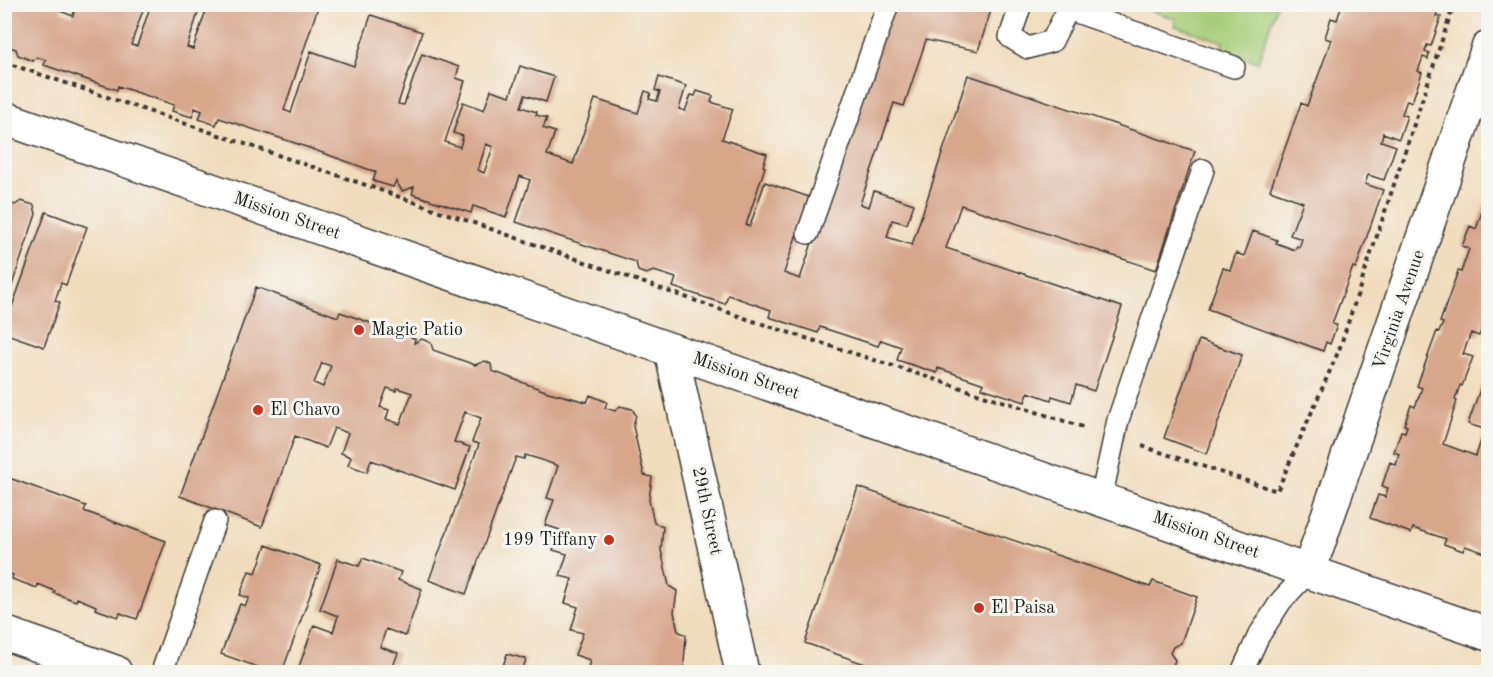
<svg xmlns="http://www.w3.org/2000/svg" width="1493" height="677" font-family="'Old Standard TT',serif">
<rect width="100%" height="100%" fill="#f6f6f2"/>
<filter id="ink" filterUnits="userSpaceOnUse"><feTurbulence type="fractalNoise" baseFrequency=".0167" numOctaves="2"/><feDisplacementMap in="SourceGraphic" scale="12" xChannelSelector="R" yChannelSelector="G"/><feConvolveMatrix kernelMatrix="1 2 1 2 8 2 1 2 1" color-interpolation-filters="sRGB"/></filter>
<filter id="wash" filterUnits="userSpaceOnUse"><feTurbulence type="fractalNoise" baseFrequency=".008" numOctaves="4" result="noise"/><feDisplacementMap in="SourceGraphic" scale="24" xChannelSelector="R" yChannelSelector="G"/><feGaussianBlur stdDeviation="1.35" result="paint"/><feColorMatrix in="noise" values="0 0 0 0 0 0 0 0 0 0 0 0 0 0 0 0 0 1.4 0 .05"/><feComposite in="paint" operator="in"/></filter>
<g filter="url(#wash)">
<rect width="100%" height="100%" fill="#f1ddbe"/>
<path fill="#a7ce79" stroke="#62754a" stroke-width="1.5" d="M1133 5H1277L1258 62 1221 49 1223 42 1175 26 1176 19Z"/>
<g id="blocks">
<path fill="#d7a68b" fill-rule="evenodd" d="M4 4H62L60 11 73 16 76 4H145L131 45 137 46 151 4H201L187 47 193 49 208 4H319L284 110 291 113 311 51 354 66 371 15 422 32 398 104 404 105 422 54 459 67 456 78 465 81 445 142 460 147 463 136 453 133 463 102 484 110 491 90 510 96 520 66 554 77 546 102 525 95 521 107 537 112 536 115 547 118 543 128 555 132 547 155 573 164 595 99 638 113 645 91 651 93 649 99 657 101 660 92 655 90 659 77 686 86 679 109 685 111 691 95 695 96 697 91 713 96 711 102 733 109 722 139 767 154 763 166 765 167 746 225 750 226 765 182 809 197 784 273 800 279 890 7 899 10 901 4H993L978 51 926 40 904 106 894 103 860 204 869 207 874 191 914 204 907 224 892 220 887 237 912 245 968 75 1195 151 1156 270 961 205 946 248 1122 307 1094 391 1076 385 1071 402 1052 396 1051 400 1028 392 1025 402 982 388 984 384 938 368 937 373 897 360 901 347 881 340 878 346 820 327 818 333 769 317 771 310 728 295 725 304 673 287 676 278 654 271 646 274 638 271 636 262 516 222 530 180 520 176 506 217 473 206 471 213 412 194 414 187 402 191 396 181 393 187 373 181 376 172 295 143 219 118 216 125 199 119 202 111 195 108 192 117 172 111 174 105 118 86 117 90 44 65 46 60 37 57 33 61 18 55 16 49 4 46ZM486 144 493 147 484 173 478 170Z
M1342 4H1440L1436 16 1441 17 1431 46 1427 45 1425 51 1429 53 1428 59 1423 57 1418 71 1422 73 1412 102 1407 100 1402 114 1407 116 1399 139 1383 133 1381 141 1396 146 1384 180 1368 175 1365 184 1383 190 1356 268 1353 267 1332 324 1337 325 1330 344 1326 342 1323 351 1208 309 1223 268 1230 270 1236 253 1244 256 1253 231 1277 240 1276 243 1295 250 1297 246 1299 248 1302 239 1290 235 1303 202 1270 190 1301 103 1307 106 1323 63 1331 40 1325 38 1331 18 1337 20Z
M1488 194V309L1479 336 1471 333 1463 354 1473 357 1462 386 1460 385 1455 400 1457 401 1443 444 1476 456 1484 431 1488 433V554L1465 546 1463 551 1444 544 1446 539 1413 528 1411 533 1370 518 1378 495 1385 497 1388 488 1382 486 1390 462 1396 465 1399 454 1394 452 1401 431 1405 432 1407 426 1404 425 1411 405 1415 407 1422 388 1417 386 1437 331 1439 332 1443 323 1440 322 1458 271 1461 272 1469 249 1462 246 1470 226 1476 229Z
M21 201 34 205 36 214 5 306 4 202 15 205Z
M46 212 87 227 66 285 61 283 55 301 60 302 44 347 4 333V329Z
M256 287 338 317 340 312 415 339 414 343 422 339 431 343 433 350 475 365 485 361 491 364 492 371 548 392 587 402 590 395 607 402 605 408 615 411 620 406 632 409 636 415 633 426 644 475 652 477 649 500 654 523 663 527 661 550 669 586 677 591 674 612 678 631 686 635 684 663 686 672H587L590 660 575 655 583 633 571 630 578 607 565 603 572 579 560 576 567 554 553 550 560 530 545 525 554 500 547 498 558 466 542 460 525 455 524 459 516 457 466 594 429 580 479 444 472 442 481 418 465 412 454 442 470 447 455 490 371 460 367 472 348 465 351 457 341 453 348 433 334 428 326 448 295 436 262 527 180 496ZM322 363 331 366 323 387 314 383ZM387 388 396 391 397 388 412 393 400 424 386 419 389 410 380 407Z
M1199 340 1242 355 1207 454 1164 438Z
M1488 366V422H1486L1484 429 1468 424Z
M4 476 86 506 84 511 166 541 137 619 120 613 118 617 95 609 96 606 77 598 76 601 54 593 55 591 38 584 37 588 12 579 13 575 4 572Z
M858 487 1150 587 1153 581 1197 597 1181 643 1173 647 1170 653 1175 660 1171 672H829L865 664 805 643Z
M266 545 321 565 282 672H272L221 654 240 604 245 606 249 598 240 595 249 571 256 573Z
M363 558 401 572 398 580 422 589 405 636 386 629 380 647 398 653 391 672H297L314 625 333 632 338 616 320 609 338 559 359 566Z
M507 654 526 659 522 672H501Z"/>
</g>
</g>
<g filter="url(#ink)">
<use href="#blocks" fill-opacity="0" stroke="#3c3934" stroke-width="1.5"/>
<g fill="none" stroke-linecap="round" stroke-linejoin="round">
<defs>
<path id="lane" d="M1021 4 1010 37 1028 48 1052 41 1068 9 1234 67
M808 233 888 4
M1101 499 1118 420 1203 170
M162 672 215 521
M1242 672 1258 637 1281 601 1309 571"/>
<path id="street" d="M671 350 742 672
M1309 571 1488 48
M4 633 115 672"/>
<path id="secondary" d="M4 118 1488 634"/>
</defs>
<use href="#lane" stroke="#3c3934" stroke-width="24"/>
<use href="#street" stroke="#3c3934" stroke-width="36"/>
<use href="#secondary" stroke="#3c3934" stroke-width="36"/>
<path stroke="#3c3934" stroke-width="4" stroke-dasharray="4.5 4.5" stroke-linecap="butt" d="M4 62 357 182 753 321 1086 428
M1142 446 1277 491 1339 350 1454 4"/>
<use href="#lane" stroke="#fff" stroke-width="21"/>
<use href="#street" stroke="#fff" stroke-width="33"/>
<use href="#secondary" stroke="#fff" stroke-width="33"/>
</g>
</g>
<g fill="#c8321e" stroke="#f6f6f2" stroke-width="2">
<circle cx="359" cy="330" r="6"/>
<circle cx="258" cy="410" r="6"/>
<circle cx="609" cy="540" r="6"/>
<circle cx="979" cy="608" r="6"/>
</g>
<g text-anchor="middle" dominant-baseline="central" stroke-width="6" stroke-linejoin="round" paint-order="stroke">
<g font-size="18" fill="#1c1c1c" stroke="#f6f6f2">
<text transform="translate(287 216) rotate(19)">Mission Street</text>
<text transform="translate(1399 310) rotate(-71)">Virginia Avenue</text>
<text transform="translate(746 376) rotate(19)">Mission Street</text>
<text transform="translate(707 511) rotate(78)">29th Street</text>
<text transform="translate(1206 535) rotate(19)">Mission Street</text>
</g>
<g font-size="18" fill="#1c1c1c" stroke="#f6f6f2" text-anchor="start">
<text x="371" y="330">Magic Patio</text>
<text x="270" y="410">El Chavo</text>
<text x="597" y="540" text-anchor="end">199 Tiffany</text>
<text x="991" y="608">El Paisa</text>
</g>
</g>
<rect width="1493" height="677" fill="none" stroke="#f6f6f2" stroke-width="24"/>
</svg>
